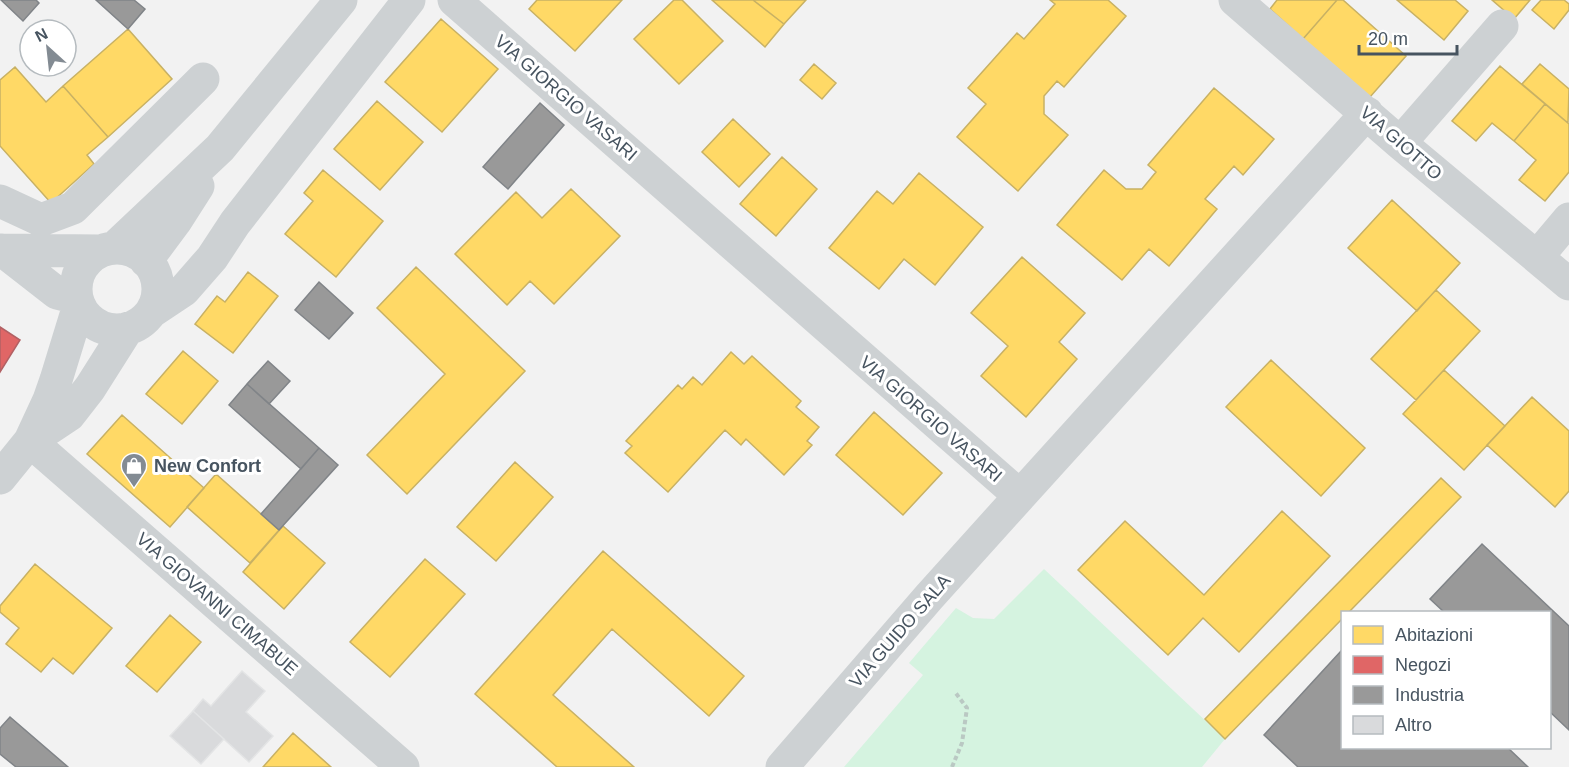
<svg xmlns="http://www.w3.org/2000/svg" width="1569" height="767" font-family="Helvetica,sans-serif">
<rect width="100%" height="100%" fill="#f2f2f2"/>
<path fill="#d5f3e0" d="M1044 569 1225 739 1202 767H844L923 675 909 663 956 608 973 618 994 619Z"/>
<path fill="#ffd966" stroke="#c8b164" stroke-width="1.5" d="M537 0H622L575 51 529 9Z
M674 0H682L723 41 679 84 634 39Z
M712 0H753L784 24 765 47Z
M753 0H806L784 24Z
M1050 0H1108L1126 16 1064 87 1057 81 1044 96V114L1068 135 1018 191 957 137 986 104 968 88 1017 33 1024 39 1055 4Z
M1277 0H1337L1303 39 1270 9Z
M1337 0H1343L1406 56 1370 97 1303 39Z
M1397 0H1455L1468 11 1444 40Z
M1492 0H1530L1514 19Z
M1541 0H1564L1569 4V10L1554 29 1532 10Z
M441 19 498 69 442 132 385 82Z
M128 29 172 79 108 137 63 86Z
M814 64 836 83 822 99 800 80Z
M1540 64 1569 89 1568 123 1522 84Z
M1500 66 1545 104 1514 141 1492 123 1476 141 1452 121Z
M15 67 46 102 63 86 108 137 87 155 94 164 51 203 0 146V80Z
M1214 88 1274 139 1243 175 1234 166 1205 199 1217 209 1169 266 1149 249 1122 280 1057 225 1104 170 1126 189H1142L1156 172 1148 165Z
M377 101 423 142 380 190 334 149Z
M1545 104 1569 124V172L1545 201 1519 180 1536 160 1514 141Z
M733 119 770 154 739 187 702 152Z
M782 157 817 189 776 236 740 204Z
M323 170 383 221 336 277 285 234 313 201 304 193Z
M919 173 983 227 935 285 904 259 879 289 829 248 877 191 893 204Z
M571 189 620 236 554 304 530 281 507 305 455 254 516 192 542 218Z
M1392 200 1460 263 1417 311 1348 248Z
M1022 257 1085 313 1059 342 1077 359 1026 417 981 376 1008 346 971 313Z
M416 267 525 371 407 494 367 455 445 374 377 308Z
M248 272 278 296 233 353 195 324 217 296 225 302Z
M1436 290 1480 331 1416 400 1371 359Z
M183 351 218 381 182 424 146 394Z
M731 352 744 364 752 356 801 401 796 407 819 427 807 441 812 445 784 475 746 439 741 445 725 430 668 492 625 453 632 446 626 441 678 385 682 389 693 377 702 385Z
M1271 360 1365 448 1321 496 1226 407Z
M1444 370 1505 426 1464 470 1403 414Z
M1532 397 1569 431V491L1555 507 1487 445Z
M874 412 942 473 903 515 836 455Z
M122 415 204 488 170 527 87 454Z
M515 462 553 497 496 561 457 527Z
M216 474 279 530 250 563 187 507Z
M1441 478 1461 497 1349 612H1342V619L1225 739 1205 719Z
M1282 511 1330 556 1239 652 1203 618 1168 655 1078 570 1125 521 1204 595Z
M283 526 325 563 284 609 243 572Z
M603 551 744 676 709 716 612 629 553 695 634 767H557L475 694Z
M425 559 465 594 390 677 350 642Z
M35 564 112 628 73 674 53 658 41 672 6 644 19 628 0 612V606Z
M170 615 201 642 157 692 126 666Z
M293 733 331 767H263Z"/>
<path fill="#e06666" stroke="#b26164" stroke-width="1.5" d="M0 327 20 340 0 372Z"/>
<path fill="#999" stroke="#808488" stroke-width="1.5" d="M1 0H36L39 3 23 21Z
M96 0H134L145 9 128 29Z
M540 103 564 125 508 189 483 167Z
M319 282 353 313 329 339 295 310Z
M268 361 290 381 269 404 247 384Z
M247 384 319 448 301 469 229 405Z
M319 448 338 465 279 530 261 514Z
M1482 544 1569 626V730L1550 712V612H1444L1430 599Z
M1342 650V748H1508L1528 767H1298L1264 735Z
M10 717 68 767H16L0 754V728Z"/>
<path fill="#d9dadc" stroke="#e3e4e5" stroke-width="1.5" d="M242 671 265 691 246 712 273 736 249 762 193 711 203 699 211 706Z
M193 711 224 739 201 764 170 736Z"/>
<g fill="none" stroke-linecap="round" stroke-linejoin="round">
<path stroke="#bac8c3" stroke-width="4" stroke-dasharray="4.5 3" stroke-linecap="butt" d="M952 767 962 743 967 708 955 692"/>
<path stroke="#cdd1d3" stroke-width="33" d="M454 0 1020 496 1367 113
M1235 0 1400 143 1569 284
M1400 143 1502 26
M0 201 41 220 73 208 203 79
M114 248 220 148 341 0
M76 289a41 41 0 1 1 82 0a41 41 0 1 1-82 0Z
M0 250 100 251
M2 250 57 293 77 298
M1537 257 1569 219
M146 261 175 222 198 186
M151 312 184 290 212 258 235 223 409 0
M30 441 403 767
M30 441 69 415 90 388 128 328
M0 478 30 441 49 400 56 380 79 305
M782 767 929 597 1020 496"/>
</g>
<defs>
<symbol id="shop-pin" viewBox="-11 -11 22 30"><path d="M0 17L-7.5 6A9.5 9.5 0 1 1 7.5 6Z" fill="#838b93" stroke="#fff"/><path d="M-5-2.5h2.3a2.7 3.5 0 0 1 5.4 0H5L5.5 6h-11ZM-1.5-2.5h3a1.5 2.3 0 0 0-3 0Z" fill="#fff"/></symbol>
</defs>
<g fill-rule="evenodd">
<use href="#shop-pin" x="119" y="451" width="30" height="40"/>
</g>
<g text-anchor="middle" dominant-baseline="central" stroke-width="6" stroke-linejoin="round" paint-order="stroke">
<g font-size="18" fill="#475460" stroke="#fff">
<text transform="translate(566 98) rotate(41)">VIA GIORGIO VASARI</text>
<text transform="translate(1401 143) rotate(41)">VIA GIOTTO</text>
<text transform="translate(931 419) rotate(41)">VIA GIORGIO VASARI</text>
<text transform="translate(217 604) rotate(41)">VIA GIOVANNI CIMABUE</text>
<text transform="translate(900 631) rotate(-49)">VIA GUIDO SALA</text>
</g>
<g font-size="18" font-weight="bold" fill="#475460" stroke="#fff" text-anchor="start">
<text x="154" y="466">New Confort</text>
</g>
</g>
<rect x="1341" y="611" width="210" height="138" fill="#ffffff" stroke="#b5bbbf" stroke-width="1.5"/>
<rect x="1353" y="626" width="30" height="18" fill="#ffd966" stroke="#b5bbbf" stroke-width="1.5"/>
<text x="1395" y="641" font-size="18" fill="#475460">Abitazioni</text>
<rect x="1353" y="656" width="30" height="18" fill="#e06666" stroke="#b5bbbf" stroke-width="1.5"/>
<text x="1395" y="671" font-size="18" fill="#475460">Negozi</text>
<rect x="1353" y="686" width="30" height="18" fill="#999999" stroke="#b5bbbf" stroke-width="1.5"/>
<text x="1395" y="701" font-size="18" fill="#475460">Industria</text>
<rect x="1353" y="716" width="30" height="18" fill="#d9dadc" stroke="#b5bbbf" stroke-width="1.5"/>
<text x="1395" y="731" font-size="18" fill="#475460">Altro</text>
<g transform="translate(48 48) rotate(333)"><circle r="28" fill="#ffffff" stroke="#b5bbbf" stroke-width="1.5"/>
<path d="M0-4.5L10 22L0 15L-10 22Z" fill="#838b93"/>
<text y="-9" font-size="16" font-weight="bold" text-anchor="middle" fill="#475460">N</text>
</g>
<path d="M1359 45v9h98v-9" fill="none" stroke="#475460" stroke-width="3"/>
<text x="1368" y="45" font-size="18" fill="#475460" stroke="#ffffff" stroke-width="4.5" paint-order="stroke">20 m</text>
</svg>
